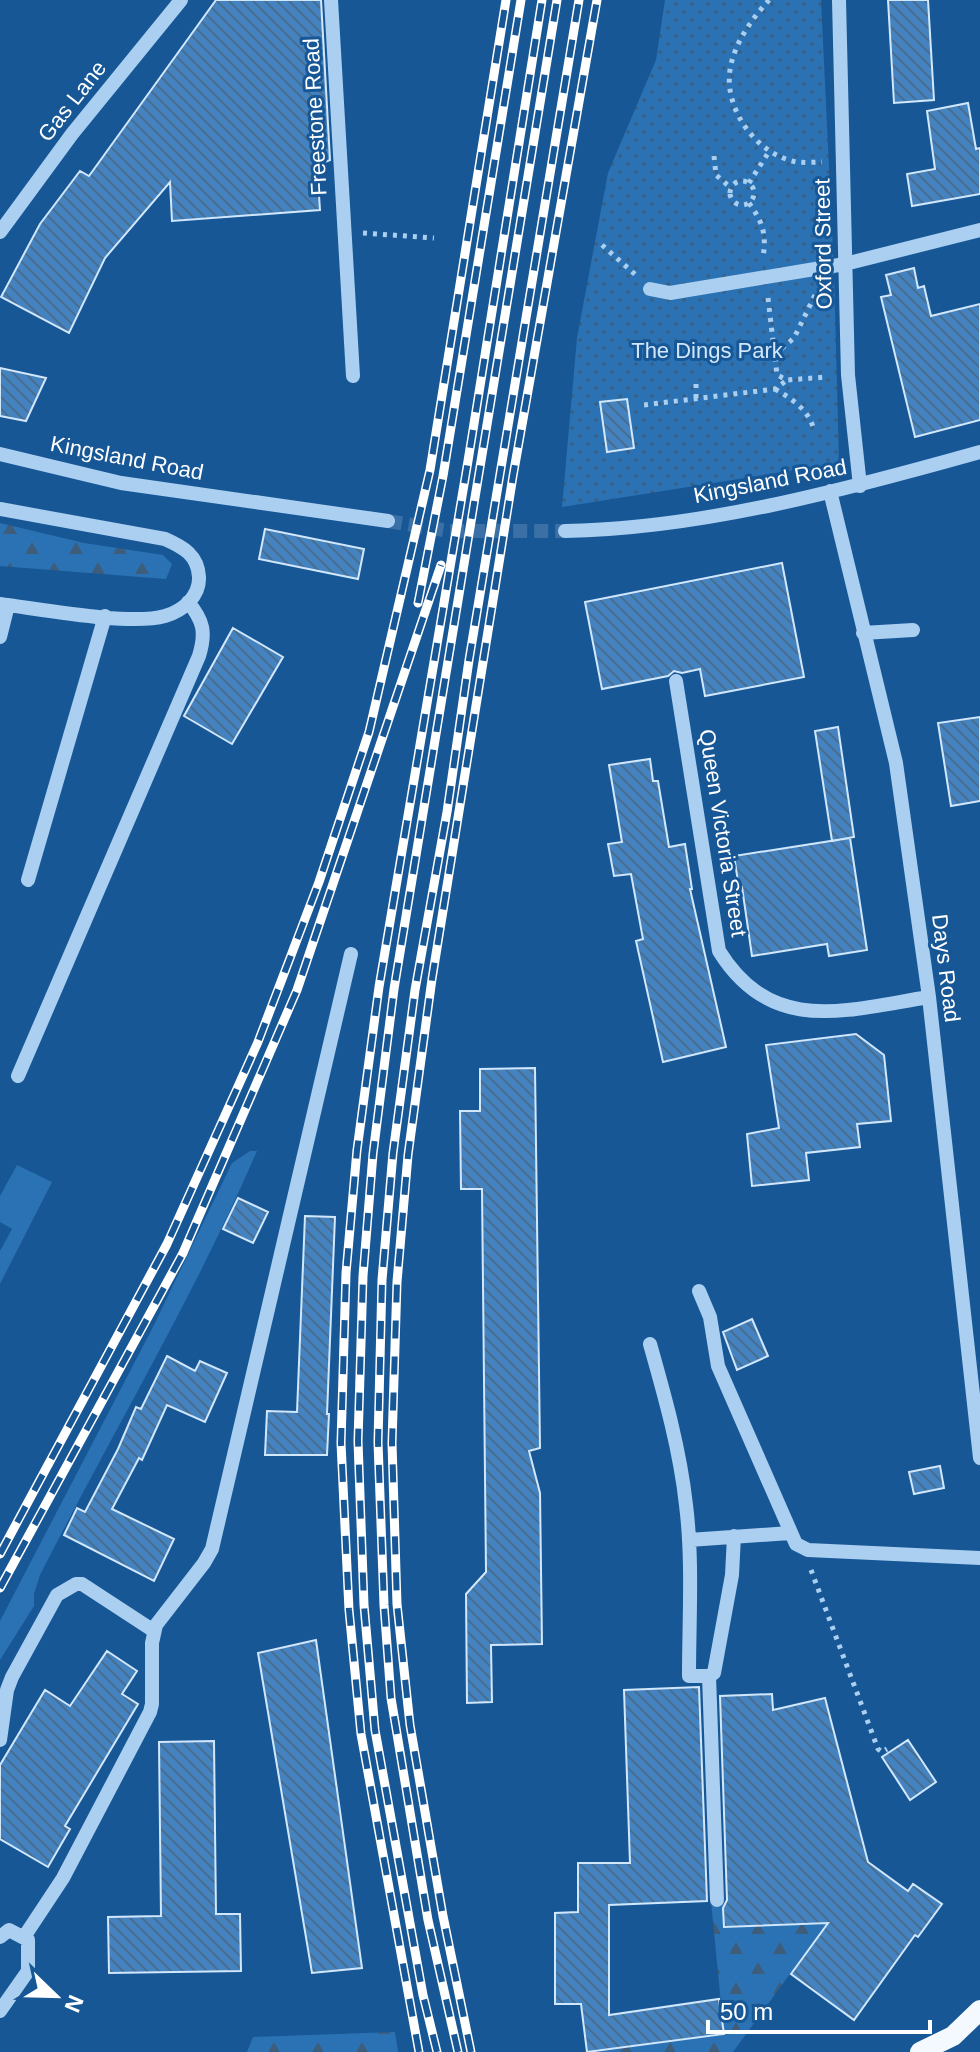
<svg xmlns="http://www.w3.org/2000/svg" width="980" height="2052" font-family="Helvetica,sans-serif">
<defs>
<pattern id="forest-firs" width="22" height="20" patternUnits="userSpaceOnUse" patternTransform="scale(2)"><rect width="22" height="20" fill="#2b72b5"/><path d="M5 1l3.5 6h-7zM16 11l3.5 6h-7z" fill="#3d5d7b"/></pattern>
<pattern id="park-dots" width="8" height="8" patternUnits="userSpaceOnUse" patternTransform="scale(2)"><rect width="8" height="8" fill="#2b72b5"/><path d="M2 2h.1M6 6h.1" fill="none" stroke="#3d5d7b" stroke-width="1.8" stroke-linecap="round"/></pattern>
<pattern id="building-back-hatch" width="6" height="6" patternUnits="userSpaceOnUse" patternTransform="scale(2)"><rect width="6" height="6" fill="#4483bf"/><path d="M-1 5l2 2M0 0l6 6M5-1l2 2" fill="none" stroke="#476d91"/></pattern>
</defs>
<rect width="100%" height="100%" fill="#175796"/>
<path fill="#2b72b5" d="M250 1151H257C194 1297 112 1433 40 1575L34 1594V1606L0 1660V1621L153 1327 232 1163Z
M17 1165 52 1182 0 1284V1251L12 1229 0 1222V1196Z"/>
<path fill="url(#forest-firs)" d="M0 523 84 543 163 555 172 564 166 579 0 566Z
M869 1865 733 2052H596L724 2034 711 1901 723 1902 724 1927 782 1925Z
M395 2032 398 2052H247L253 2037Z"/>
<path fill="url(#park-dots)" d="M665 0H821L834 272 839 463 562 507 577 338 608 173 656 60Z"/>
<path fill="url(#building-back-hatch)" stroke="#d1e7fc" stroke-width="2" d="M216 0H321L330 160 317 165 320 210 172 221 170 182 105 258 69 333 1 297 40 224 80 171 89 176Z
M888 0H928L934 100 894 103Z
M968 103 976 149 980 148V194L912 206 907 174 935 169 927 111Z
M914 268 918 288 924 286 931 316 980 304V420L915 437 881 297 891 295 886 275Z
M0 368 46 378 26 421 0 416Z
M627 399 634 448 607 452 600 402Z
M265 529 364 549 358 579 259 559Z
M782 563 804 677 705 696 700 669 682 673 674 671 668 676 602 689 585 602Z
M233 628 283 657 232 744 184 716Z
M980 717V801L951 806 938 723Z
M838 727 854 837 832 841 815 731Z
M650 759 653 781H658L669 847 685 844 692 889H690L726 1047 663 1062 636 941 643 939 631 874 614 876 608 844 622 842 609 765Z
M850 838 867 950 829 956 827 944 752 956 742 887 739 888 734 856Z
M856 1034 884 1055 891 1121 857 1124 860 1147 806 1153 809 1180 752 1186 747 1134 779 1128 766 1045Z
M535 1068 540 1448 529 1451 540 1493 542 1644 491 1645 492 1702 467 1703 466 1594 486 1572 482 1189H461L460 1111H480V1069Z
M238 1198 268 1212 253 1243 223 1229Z
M305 1216 335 1217 327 1414H329L327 1455H265L267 1411 297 1412Z
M752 1319 768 1356 737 1370 723 1332Z
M167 1356 195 1371 200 1361 227 1373 205 1422 167 1405 142 1460 139 1458 112 1509 174 1539 154 1581 64 1535 77 1508 85 1512 118 1449 136 1407 141 1409Z
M940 1466 944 1488 914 1494 909 1472Z
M316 1640 362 1968 312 1973 258 1653Z
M107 1651 137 1671 122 1694 138 1704 65 1826 70 1829 48 1867 0 1839V1765L45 1690 70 1706Z
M699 1687 707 1901 609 1905V2015L719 1999 724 2034 587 2052 581 2004H555V1913L578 1912V1863H630L624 1690Z
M772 1694 773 1710 825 1698 868 1862 908 1891 913 1884 942 1904 918 1937 915 1935 854 2020 791 1974 828 1923 724 1927 723 1908 727 1900 720 1696Z
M908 1740 936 1782 910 1800 882 1757Z
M214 1741 216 1914H240L241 1971 109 1973 108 1917 161 1916 159 1742Z"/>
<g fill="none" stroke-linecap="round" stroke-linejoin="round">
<path stroke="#3a70a6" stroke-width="14" stroke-dasharray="14 7" stroke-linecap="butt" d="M388 521 448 531H565"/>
<path stroke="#aacff1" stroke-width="5" stroke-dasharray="4 6" stroke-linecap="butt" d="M769 0C752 19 734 43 730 70 724 110 757 155 797 162 805 163 814 162 822 162
M714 156 716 175 731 188
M730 193a12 12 0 1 1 24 0a12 12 0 1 1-24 0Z
M749 183 770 150
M749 203C762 221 767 234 763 257
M363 233 434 238
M602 245 638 277
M768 298 777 375 787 380 827 377
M774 355 794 338 817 291
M696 384V398
M775 389C792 399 809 410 814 430
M644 405 775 389 787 380
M811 1570 878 1749 882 1752 887 1749"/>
<path stroke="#aacff1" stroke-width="14" d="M331 0 353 376
M839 0 848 375 860 486
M0 232 72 134 181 0
M650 289 670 293 845 264 980 230
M0 454 121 483 388 521
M830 491 896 763 929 997 980 1458
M0 509 165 539C183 547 198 555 199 577 200 596 183 611 165 616 130 626 40 609 0 604
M565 531C701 529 848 489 980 452
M863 633 913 630
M0 637 8 605
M676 681 719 951C772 1036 846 1010 929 997
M28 880 105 616
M18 1076 199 656C206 633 204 621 188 602
M699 1291 710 1317 718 1366 796 1544 808 1550 980 1558
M650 1344C665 1397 680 1450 686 1505 693 1561 689 1619 689 1676H709L714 1673 732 1575 734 1536
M689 1540 790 1533
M709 1676 717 1900
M0 1740 7 1690 12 1677 57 1595 76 1584H82L154 1631
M0 1937 9 1930 28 1940V1971L0 2011
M24 1937 63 1878 150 1712 152 1704V1643L156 1625 204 1563 212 1549 351 954"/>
<path stroke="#f4f9ff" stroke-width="20" d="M920 2052 953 2036 980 2010"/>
<defs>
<path id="rail" d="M418 603 443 476 521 0
M0 1554 167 1244 258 1042 319 882 369 732 430 470 506 0
M0 1588 183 1253 297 990 441 565
M419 2052 361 1734 349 1610 341 1443 346 1273 357 1150 379 987 468 461 542 0
M437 2052 423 1995 375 1730 364 1605 358 1441 363 1276 373 1154 394 989 557 0
M458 2052 428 1920 391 1698 384 1605 378 1442 382 1280 393 1153 415 990 447 812 469 660 579 0
M471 2052 443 1916 410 1725 397 1604 392 1443 397 1282 408 1155 432 979 513 476 597 0"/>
</defs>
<use href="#rail" stroke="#fff" stroke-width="9"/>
<use href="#rail" stroke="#175796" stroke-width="6" stroke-dasharray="18" stroke-linecap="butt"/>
</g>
<g text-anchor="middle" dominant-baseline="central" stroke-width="6" stroke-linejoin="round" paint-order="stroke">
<g font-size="22" fill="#fff" stroke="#175796">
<text transform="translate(72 101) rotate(-52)">Gas Lane</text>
<text transform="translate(315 117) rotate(-93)">Freestone Road</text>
<text transform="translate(823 244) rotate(-91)">Oxford Street</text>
<text transform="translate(127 458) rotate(11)">Kingsland Road</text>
<text transform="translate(770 481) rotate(-11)">Kingsland Road</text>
<text transform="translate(723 833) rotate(81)">Queen Victoria Street</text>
<text transform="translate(946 968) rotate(83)">Days Road</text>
</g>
<g font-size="22" fill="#d1e7fc" stroke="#175796">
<text x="707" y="350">The Dings Park</text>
</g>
</g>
<g transform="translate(56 1996) rotate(113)" stroke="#175796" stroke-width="6" paint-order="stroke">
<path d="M0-6L14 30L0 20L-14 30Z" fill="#ffffff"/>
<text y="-12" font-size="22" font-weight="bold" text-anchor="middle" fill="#ffffff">N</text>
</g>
<path d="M708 2020v12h222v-12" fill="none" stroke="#ffffff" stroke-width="4"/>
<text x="720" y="2020" font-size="24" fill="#ffffff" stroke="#175796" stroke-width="6" paint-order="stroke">50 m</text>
</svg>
